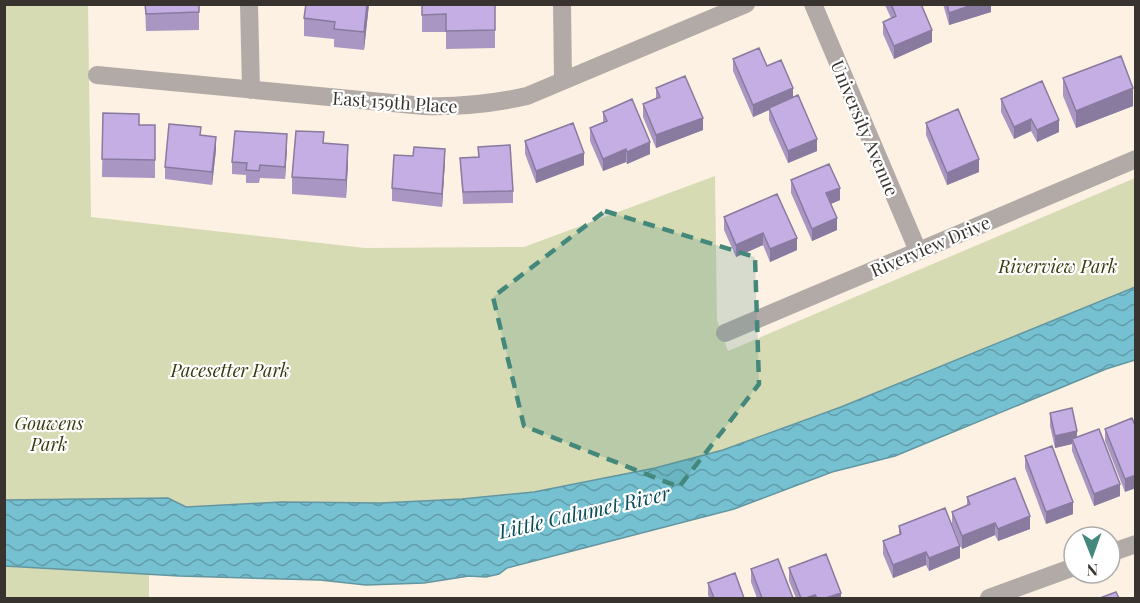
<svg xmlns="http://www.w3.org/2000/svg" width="1140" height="603" font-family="'Playfair Display',serif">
<defs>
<pattern id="water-waves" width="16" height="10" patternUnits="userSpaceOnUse" patternTransform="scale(1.5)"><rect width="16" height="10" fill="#75c1d1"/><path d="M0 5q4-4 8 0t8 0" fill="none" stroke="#619daa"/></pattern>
</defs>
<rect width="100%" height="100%" fill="#fcf1e2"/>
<path fill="#d6dbb3" d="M4 5H88L91 217 365 248 524 247 715 176 717 320 728 351 1135 178V287L841 407 723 450 655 468 534 492 462 499 381 503 281 502 186 507 168 498 5 500Z
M5 566 149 574V598H5Z"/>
<path fill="url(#water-waves)" stroke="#6396a0" stroke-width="1.5" d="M1135 287V360L1106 369 895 456 832 472 734 509 507 568 499 574 486 577 469 576 424 583 366 585 320 580 179 576 5 566V500L168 498 186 507 281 502 381 503 462 499 534 492 655 468 723 450 841 407Z"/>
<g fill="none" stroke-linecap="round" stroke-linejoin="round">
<path stroke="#b2aaa7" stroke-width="18" d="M249 4 251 90
M562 4 563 80
M813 4 918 251
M97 75 424 106C460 107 492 104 527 96L746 4
M725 333 1136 159
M1110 553 1136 544
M989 598 1074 567"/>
</g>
<path fill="#a996c3" d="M145 4H199V30L146 31Z
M369 4 364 50 334 47V39L304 36V18Z
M422 4H495V48L446 49V32H422Z
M921 4 932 42 894 59 883 34V22L891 18 885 5Z
M943 4H991V12L949 25Z
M733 59 767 66 793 98 817 151 788 163 769 120V110L753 117 733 71Z
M1063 78 1133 106 1076 128 1063 96Z
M656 88 703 130 656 148 643 117V104L656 98Z
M1001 99 1059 132 1037 142 1031 131 1014 139 1001 112Z
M603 112 650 154 627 164 626 162 603 171 590 141V128L603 122Z
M103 113 139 125H155V178L102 177Z
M926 123 979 172 947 185 926 135Z
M201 135 216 150 212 185 165 179V167Z
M525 141 584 165 536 183 525 154Z
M324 143 348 163 346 198 292 194V177Z
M287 147 285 179 260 178 259 183H246V175L232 174V162Z
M478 147 513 191V203L463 204 460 158 478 157Z
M445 161 442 207 392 201V188Z
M791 180 840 200 831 204 837 230 812 241 791 193Z
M777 194 797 250 770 262 763 245 736 257 724 230V217Z
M1050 413 1077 437 1120 496 1094 506 1072 451V444L1055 448 1050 426Z
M1132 418 1125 492 1105 441V429Z
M1025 456 1073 514 1046 524 1025 468Z
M967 497 1030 529 998 541 995 535 962 549 952 524V512L967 506Z
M899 526 960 558 929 571 926 565 893 578 883 554V541L899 535Z
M789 568 841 598H796L789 581Z
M751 569 793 598H757L751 582Z
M708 583 744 598H709L708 595Z"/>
<path fill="#897a9f" d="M367 4H369L364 50V32Z
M975 4H991V12L949 25V13Z
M932 30V42L894 59V46Z
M793 88V100L769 108V110L753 117V105Z
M1133 88V106L1076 128V111Z
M703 118V130L656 148V135Z
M1031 119V131L1014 139V127Z
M1059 120V132L1037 142V130Z
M287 134V147L285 179V167Z
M216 137V150L212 185V172Z
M817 139V151L788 163V151Z
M650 142V154L627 164V152Z
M348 145V163L346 198V180Z
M445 149V161L442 207V194Z
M626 149V162L603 171V159Z
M584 153V165L536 183V171Z
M979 159V172L947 185V173Z
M840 188V200L826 206V193Z
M837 218V230L812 241V229Z
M763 233V245L736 257V245Z
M797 238V250L770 262V249Z
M1077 431V443L1072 439V444L1055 448V436Z
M1136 475V488L1125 492V479Z
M1120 484V496L1094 506V494Z
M1073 502V514L1046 524V512Z
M1030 516V529L998 541V529Z
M995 523V535L962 549V536Z
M960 546V558L929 571V558Z
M926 552V565L893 578V565Z
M841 593V598H826Z
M815 595V598H806Z"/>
<path fill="#c4aee3" stroke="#897a9f" stroke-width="1.5" d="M145 4H199V12L146 14Z
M306 4H367L364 32 334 29 335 22 304 18Z
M422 4H495V30L446 31V14L422 15Z
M891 4H921L932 30 894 46 883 22 896 16Z
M947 4H975L949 13Z
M759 48 767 66 781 60 793 88 753 105 733 59Z
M1121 56 1133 88 1076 111 1063 78Z
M685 76 703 118 656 135 643 104 660 97 656 88Z
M1042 81 1059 120 1037 130 1031 119 1014 127 1001 99Z
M798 95 817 139 788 151 769 108Z
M632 99 650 142 627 152 626 149 603 159 590 128 607 121 603 112Z
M958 109 979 159 947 173 926 123Z
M103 113 139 114V125H155V160L102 159Z
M573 123 584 153 536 171 525 141Z
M169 124 201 127 200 135 216 137 212 172 165 167Z
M235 131 287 134 285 167 260 165 259 171 246 170 247 163 232 162Z
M296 131 324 132 323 143 348 145 346 180 292 177Z
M510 145 513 191 463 192 460 158 479 157 478 147Z
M414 147 445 149 442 194 392 188 394 155 413 156Z
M829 164 840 188 826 193 837 218 812 229 791 180Z
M777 194 797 238 770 249 763 233 736 245 724 217Z
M1072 408 1077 431 1055 436 1050 413Z
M1132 418 1136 428V475L1125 479 1105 429Z
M1099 429 1120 484 1094 494 1072 439Z
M1052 446 1073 502 1046 512 1025 456Z
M1015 478 1030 516 998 529 995 523 962 536 952 512 970 504 967 497Z
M945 508 960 546 929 558 926 552 893 565 883 541 901 534 899 526Z
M826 554 841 593 826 598H817L815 595 806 598H801L789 568Z
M778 559 793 598H762L751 569Z
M735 573 744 598H714L708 583Z
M1116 592 1119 598H1100Z"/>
<path fill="#44887c" fill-opacity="0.2" stroke="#44887c" stroke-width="4.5" stroke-dasharray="12 8" stroke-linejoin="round" d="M605 211 755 257 759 384 679 487 524 426 493 297Z"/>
<g text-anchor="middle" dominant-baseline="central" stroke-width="4.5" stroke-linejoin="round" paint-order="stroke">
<g font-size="18" fill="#38332e" stroke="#fff">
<text transform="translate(395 102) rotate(4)">East 159th Place</text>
<text transform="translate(865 128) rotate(67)">University Avenue</text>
<text transform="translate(930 246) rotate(-23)">Riverview Drive</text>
</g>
<g font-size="18" font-style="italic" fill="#383a0d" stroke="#fff">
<text x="1058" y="266">Riverview Park</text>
<text x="230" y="370">Pacesetter Park</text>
<text x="49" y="423">Gouwens<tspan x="49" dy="21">Park</tspan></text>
</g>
<g font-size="20" font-style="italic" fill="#064c58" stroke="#fff">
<text transform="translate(584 511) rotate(-13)">Little Calumet River</text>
</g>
</g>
<rect width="1140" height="603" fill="none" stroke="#38332e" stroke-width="12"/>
<g transform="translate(1092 555) rotate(179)"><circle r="28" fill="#ffffff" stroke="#afadab" stroke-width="1.5"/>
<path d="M0-4.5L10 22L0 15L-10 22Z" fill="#44887c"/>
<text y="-9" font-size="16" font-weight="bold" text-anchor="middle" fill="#38332e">N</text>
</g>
</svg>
